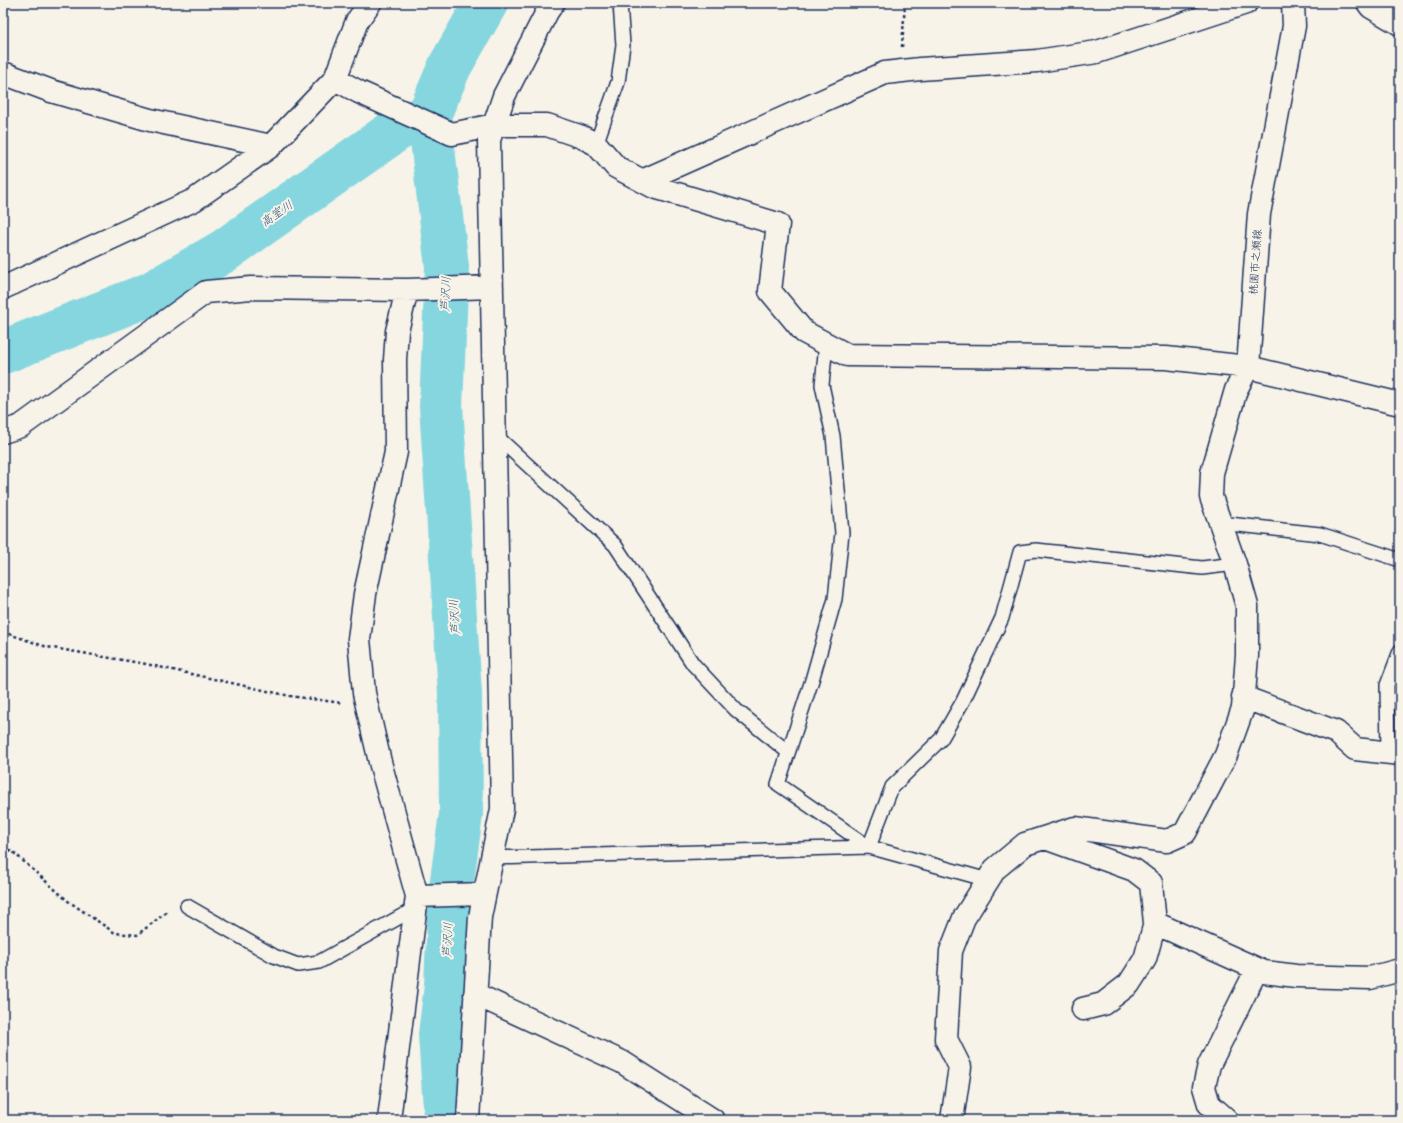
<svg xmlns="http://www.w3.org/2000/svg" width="1403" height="1123" font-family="Kalam,'Klee One',sans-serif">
<rect width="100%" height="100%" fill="#f7f3e8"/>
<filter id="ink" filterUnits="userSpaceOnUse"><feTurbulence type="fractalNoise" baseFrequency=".025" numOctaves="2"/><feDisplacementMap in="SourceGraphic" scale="8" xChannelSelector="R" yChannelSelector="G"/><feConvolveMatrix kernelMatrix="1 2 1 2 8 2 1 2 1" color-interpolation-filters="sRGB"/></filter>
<g filter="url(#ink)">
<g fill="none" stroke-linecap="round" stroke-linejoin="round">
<path stroke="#86d6e0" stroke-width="44" d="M429 115 447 267 441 406 460 693 461 814 450 895 446 986 440 1035 445 1108 444 1120
M3 352 150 294 224 251 396 130 429 115 450 66 486 3"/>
<defs>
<path id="service" d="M596 144 618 82 623 45 620 3
M826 343 822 385 833 436 842 533 835 599 812 680 778 784 869 847 892 787 941 739 963 701 1002 618 1020 552 1036 550 1202 568 1235 564
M495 435 615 545 693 664 736 710 788 752
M1220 523 1320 534 1400 560
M1388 752 1387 685 1400 651
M491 858 869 847 988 880
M187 906 274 956 298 965 319 962 416 908"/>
<path id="minor" d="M1368 3 1371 7 1400 24
M3 73 51 91 150 120 271 146
M335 79 359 92 452 134 494 125H547L582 137 596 144 616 167 654 187 778 224 770 291 804 332 847 355 1166 358 1248 367 1236 390 1212 473 1211 497 1235 564 1247 606V655L1243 708 1226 755 1185 833 1167 841 1075 828 1025 844 995 869 964 918 951 951 946 1039 960 1067 952 1120
M642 181 885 73 920 69 1037 61 1097 52 1246 3
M3 288 194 200 271 146 335 79 357 21 370 3
M3 432 21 426 206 292 251 288 407 290 492 287
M1243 697 1336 732 1355 749 1400 754
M1045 838 1134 870 1151 883 1155 923 1264 972 1296 976 1370 978 1400 970
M417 896 484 894
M475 994 622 1062 713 1120
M1083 1009 1103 1004 1129 984 1145 959 1155 923
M389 1120 417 896 380 762 364 693 359 639 365 594 396 452 395 360 397 331 407 290
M468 1120 480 917 502 809 489 140 504 96 547 12 553 3
M1227 1120 1209 1104 1204 1087 1209 1065 1257 969"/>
<path id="secondary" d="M1293 3 1294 26 1259 214 1248 367 1400 404"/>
</defs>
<use href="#service" stroke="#1b2f5e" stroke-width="16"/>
<use href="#minor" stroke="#1b2f5e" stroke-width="25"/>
<use href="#secondary" stroke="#1b2f5e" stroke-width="25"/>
<path stroke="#1b2f5e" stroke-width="2.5" stroke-dasharray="3 3" stroke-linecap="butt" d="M902 47 905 3
M3 632 47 647 146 664 290 696 342 703
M3 847 13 852 68 901 115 933 137 935 168 911"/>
<use href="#service" stroke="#f7f3e8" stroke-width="13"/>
<use href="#minor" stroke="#f7f3e8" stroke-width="22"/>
<use href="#secondary" stroke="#f7f3e8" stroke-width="22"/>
</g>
</g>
<g text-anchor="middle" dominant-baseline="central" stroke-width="4" stroke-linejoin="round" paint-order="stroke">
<g font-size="11" fill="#1b2f5e" stroke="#f7f3e8">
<text transform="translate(1256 262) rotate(-86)">桃園市之瀬線</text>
</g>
<g font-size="12" font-style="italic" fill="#36597e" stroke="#f7f3e8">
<text transform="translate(277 214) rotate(-35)">高室川</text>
<text transform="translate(446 294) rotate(-88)">芦沢川</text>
<text transform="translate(455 617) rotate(-94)">芦沢川</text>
<text transform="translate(448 940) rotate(-88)">芦沢川</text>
</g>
</g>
<rect width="1403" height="1123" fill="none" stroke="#f7f3e8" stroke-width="16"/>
<rect x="8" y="8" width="1387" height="1107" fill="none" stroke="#1b2f5e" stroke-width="1.5" filter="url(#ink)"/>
</svg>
